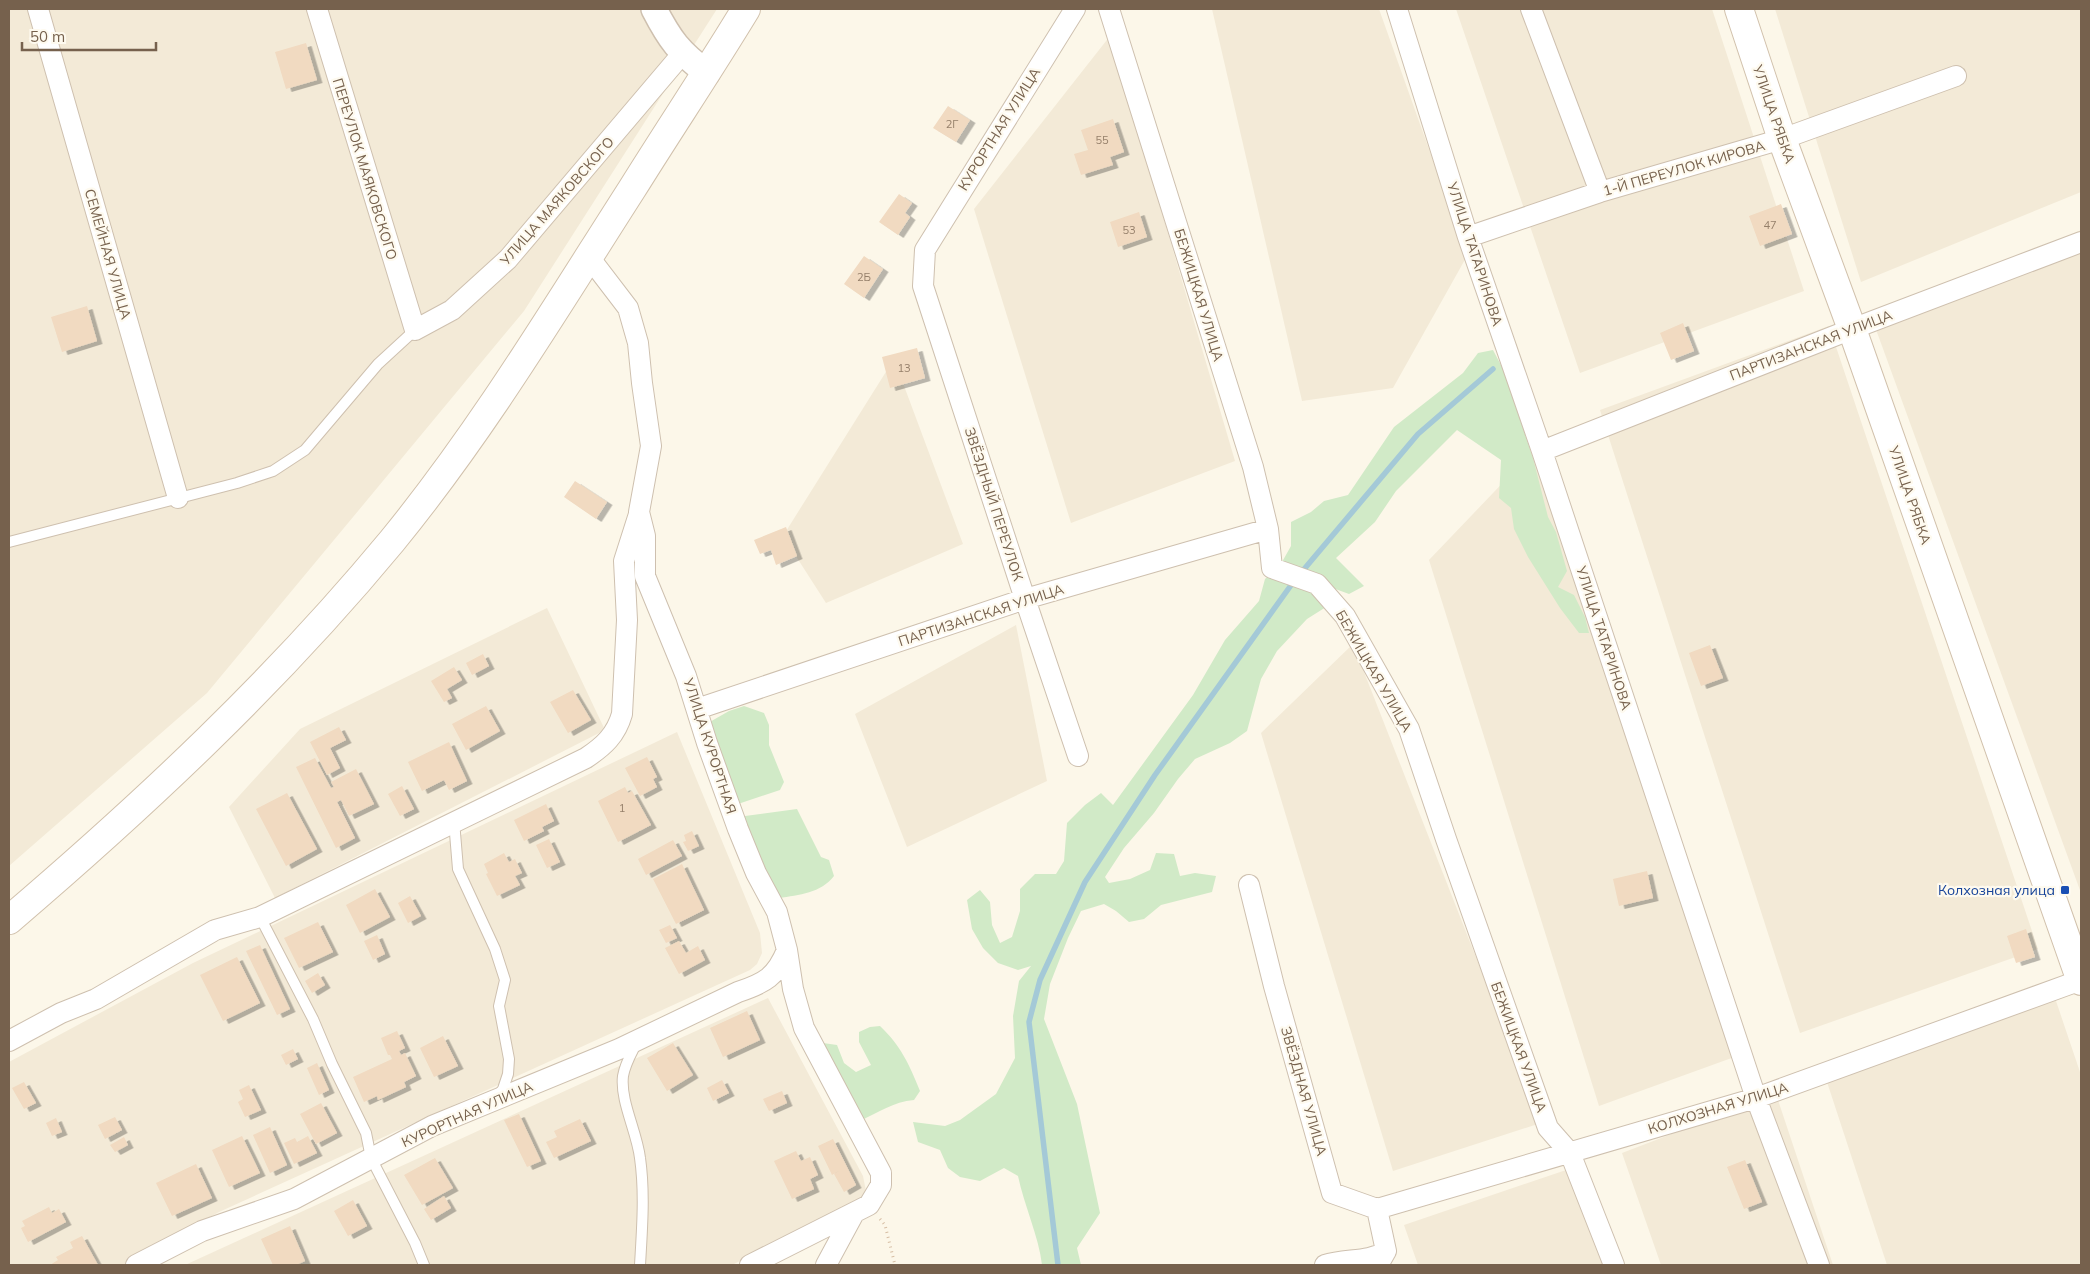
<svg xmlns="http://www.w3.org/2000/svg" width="2090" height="1274" font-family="Mulish,sans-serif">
<defs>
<filter id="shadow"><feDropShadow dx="5.5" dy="3" stdDeviation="0" flood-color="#0004"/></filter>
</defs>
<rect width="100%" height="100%" fill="#fcf7e9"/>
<path fill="#f3ead7" d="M9 9H717L524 311 207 693 9 866Z
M1212 9H1379L1467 256 1393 388 1302 401Z
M1456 9H1712L1804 291 1580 373Z
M1775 9H2081V192L1861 282Z
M1110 36 1235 461 1071 523 974 209Z
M2081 230V893L1874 324Z
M1829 326 2038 949 1800 1033 1600 410Z
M894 359 963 544 826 603 783 536Z
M1537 447 1751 1051 1599 1106 1429 560Z
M547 608 605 730 275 898 229 807 300 729Z
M1016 625 1047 781 907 847 855 714Z
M1353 644 1541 1123 1393 1171 1261 733Z
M677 732 760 933 762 953 757 964 750 970 219 1212 125 1265H9V1062L193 963Z
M768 998 863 1176 866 1191 862 1199 732 1265H185Z
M2055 998 2081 1075V1265H1887L1827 1082Z
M1776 1094 1833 1265H1661L1622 1153Z
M1575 1167 1609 1265H1418L1404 1225Z"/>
<path fill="#d1eac7" d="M1493 350 1503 369 1533 458 1548 517 1556 532 1567 571 1558 587 1574 595 1585 617 1589 633H1579L1560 608 1528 557 1514 529 1511 508 1499 498 1501 460 1457 430 1396 491 1375 522 1336 558 1364 586 1349 594 1330 587 1326 607 1307 619 1277 651 1261 679 1247 731 1230 743 1195 759 1178 779 1154 813 1124 848 1105 877 1109 883 1130 879 1150 870 1156 853 1174 854 1180 876 1195 873 1216 876 1212 892 1161 905 1144 919 1129 922 1116 911 1104 904 1081 911 1068 938 1050 984 1044 1019 1077 1104 1100 1213 1077 1248 1081 1265H1042C1039 1237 1024 1205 1018 1176L1004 1168 980 1181 960 1177 948 1168 940 1150 918 1142 913 1122 945 1126 960 1120 996 1094 1015 1058 1013 1016 1019 981 1031 966 1018 970 998 963 983 948 972 929 967 900 980 890 990 902 992 925 1000 943 1012 937 1020 911V889L1035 874H1056L1064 861 1067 823 1085 805 1101 793 1113 805 1193 695 1225 640 1259 601 1265 579 1282 562 1291 546V522L1311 512 1324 501 1348 495 1394 427 1463 373 1478 353Z
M744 706 764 713 769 725V745L784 782 780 790 735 805 708 723 729 711Z
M797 809 821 857 829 860 834 876C821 893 799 895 779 898L735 837 745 816Z
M880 1026C901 1046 909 1064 920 1091L914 1100C893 1102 879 1112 860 1121L823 1043 837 1045 844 1063 856 1072 871 1065 859 1042V1032L870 1027Z"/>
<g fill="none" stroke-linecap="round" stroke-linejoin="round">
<path stroke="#a4c9d7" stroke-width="5.5" d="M1300 574 1418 434 1493 369
M1058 1265 1029 1022 1040 980 1085 882 1155 775 1294 581"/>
</g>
<path fill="#f1dac1" filter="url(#shadow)" d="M306 43 317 80 286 89 275 52Z
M948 106 970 120 956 142 933 128Z
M1113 119 1124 152 1110 157 1113 165 1081 175 1074 154 1088 150 1081 130Z
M899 194 912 203 905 213 910 217 898 235 879 222Z
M1781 204 1792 234 1760 246 1749 216Z
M1139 212 1147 237 1118 247 1110 222Z
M864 256 883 269 864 298 844 284Z
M87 306 97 341 62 352 51 317Z
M1683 323 1694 351 1671 360 1660 333Z
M917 348 925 378 890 388 882 357Z
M575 481 607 502 596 519 564 497Z
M786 527 797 556 776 565 771 550 760 554 754 540Z
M1710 645 1723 678 1701 686 1689 653Z
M483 654 489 666 472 675 466 663Z
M454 667 462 680 447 689 452 698 444 702 431 681Z
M573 690 591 720 568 733 550 702Z
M486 706 500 731 466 750 452 724Z
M339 727 346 740 330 748 340 768 327 775 310 742Z
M449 742 467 781 449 790 444 780 422 791 408 762Z
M647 757 657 777 653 779 657 787 640 796 625 768Z
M315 758 331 788 334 787 331 782 356 769 374 804 349 816 341 800 337 802 355 838 336 848 296 767Z
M402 786 414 809 400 816 388 794Z
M625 787 628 793 632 791 651 825 618 842 598 801Z
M287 793 317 849 286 866 256 809Z
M546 804 554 821 542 827 544 831 524 841 514 820Z
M692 831 699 846 688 851 683 842 686 841 684 835Z
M549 839 560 862 547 868 536 845Z
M673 840 682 856 646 875 638 859Z
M504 853 509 862 515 859 522 873 515 876 520 885 497 896 486 874 488 873 484 864Z
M682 864 704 910 676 924 653 879Z
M1647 871 1653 898 1619 906 1613 879Z
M375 889 390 917 360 933 346 905Z
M410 896 421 916 408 923 398 903Z
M318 922 333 952 299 968 284 938Z
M670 925 677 938 666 943 659 930Z
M2026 929 2035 957 2016 963 2007 936Z
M377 935 385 954 373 960 364 941Z
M679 941 686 953 698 946 705 960 679 974 665 948Z
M260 945 290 1009 277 1015 246 951Z
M237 957 260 1003 223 1021 200 975Z
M318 973 325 985 312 993 305 981Z
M747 1011 760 1040 723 1057 710 1028Z
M397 1031 405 1048 399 1051 401 1055 405 1053 416 1076 404 1082 406 1087 378 1100 377 1096 364 1102 353 1077 392 1059 390 1055H388L381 1038Z
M443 1036 458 1066 434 1077 420 1048Z
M673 1043 693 1075 667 1091 647 1058Z
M293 1049 298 1059 286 1065 281 1055Z
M317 1063 329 1090 319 1095 307 1068Z
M722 1080 729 1093 713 1101 707 1088Z
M24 1082 36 1103 24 1109 12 1088Z
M249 1085 261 1110 245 1117 238 1102 243 1099 239 1090Z
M782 1091 787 1103 769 1111 763 1099Z
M321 1103 337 1133 316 1144 300 1114Z
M519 1114 541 1161 527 1167 504 1120Z
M115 1117 122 1130 105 1139 98 1125Z
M56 1118 62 1132 52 1136 46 1123Z
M580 1119 591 1141 554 1158 546 1142 557 1137 554 1131Z
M270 1127 287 1165 270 1173 253 1135Z
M242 1136 260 1173 229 1187 212 1150Z
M308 1136 317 1153 294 1164 284 1143 295 1138 297 1142Z
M124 1137 128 1145 115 1152 110 1145Z
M833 1139 856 1185 844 1192 834 1174 840 1170 832 1175 818 1146Z
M796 1151 801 1161 810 1157 818 1175 810 1179 814 1189 792 1199 774 1161Z
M435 1158 453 1188 422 1205 404 1175Z
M1745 1160 1762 1202 1744 1209 1727 1167Z
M196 1164 212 1198 172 1216 156 1183Z
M444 1196 451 1208 431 1220 424 1209Z
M353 1200 367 1226 348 1236 334 1211Z
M49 1207 52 1213 59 1209 66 1222 28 1242 21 1228 25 1226 22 1221Z
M290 1226 305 1261 296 1265H273L261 1239Z
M82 1236 98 1265H50L58 1260 56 1257 73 1248 70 1242Z"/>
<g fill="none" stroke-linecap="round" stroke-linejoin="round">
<defs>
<path id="service" d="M9 542 237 483 273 471 305 450 378 364 415 330
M454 821 458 869 495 949 505 980 499 1006 509 1059 508 1074 503 1089 497 1097
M260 917 313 1019 332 1064 366 1133 371 1158 415 1243 424 1265
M636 1044C631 1054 625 1064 623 1076 620 1101 637 1132 640 1158 645 1193 642 1230 640 1265"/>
<path id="minor" d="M38 9 178 498
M317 9 415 330 452 310 508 259 682 54
M1075 9 925 250 923 286 1025 599 1078 756
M1109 9 1253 467 1268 529 1272 568 1317 584 1345 616 1409 729 1446 839 1548 1128 1570 1153 1614 1265
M1397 9 1468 237 1542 451 1756 1098 1819 1265
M1531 9 1600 192
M1468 237 1600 192 1782 139 1956 76
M589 257 628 308 638 343 642 383 651 446 639 512 645 536V576L686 676 707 743 738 829 756 873 777 912 787 950 793 989 804 1028 881 1173V1185L869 1205 750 1265
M1542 451 1852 329 2081 242
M697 709 1025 599 1268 529
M1249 885 1274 986 1332 1193 1377 1209 1386 1251 1378 1265
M9 1041 61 1013 96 999 215 930 260 917 586 758C604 746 616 735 622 714L627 620 624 561 639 514
M1377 1209 1756 1098 2081 980
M136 1265 202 1231 294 1199 432 1126 619 1049 738 992C765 983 776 977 787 950
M826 1265 853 1215
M1325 1265C1346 1258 1368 1263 1386 1251"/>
<path id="tertiary" d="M654 9C670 40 679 52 707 73"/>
<path id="secondary" d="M1739 9 1782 139 1852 329 2081 981
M9 920C146 803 277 680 392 541 482 431 555 309 632 189 670 128 709 70 746 9"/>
</defs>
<use href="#service" stroke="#cec0af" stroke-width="12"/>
<use href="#minor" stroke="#cec0af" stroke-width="22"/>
<use href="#tertiary" stroke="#cec0af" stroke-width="28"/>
<use href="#secondary" stroke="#d1c1ac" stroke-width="30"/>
<path stroke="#d6bea4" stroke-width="3" stroke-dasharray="1 4" stroke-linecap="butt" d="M880 1219 885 1225 895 1265"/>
<use href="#service" stroke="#fff" stroke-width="10"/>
<use href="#minor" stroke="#fff" stroke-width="20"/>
<use href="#tertiary" stroke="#fff" stroke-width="25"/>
<use href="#secondary" stroke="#fff" stroke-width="28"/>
</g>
<rect fill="#1a4fb4" stroke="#fefaef" stroke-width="2" x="2060" y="885" width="10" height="10" rx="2.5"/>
<g text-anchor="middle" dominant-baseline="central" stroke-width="4.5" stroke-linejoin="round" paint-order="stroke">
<g font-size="11" fill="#957f6a">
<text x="952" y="124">2Г</text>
<text x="1102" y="140">55</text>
<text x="1770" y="225">47</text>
<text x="1129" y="230">53</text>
<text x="864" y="277">2Б</text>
<text x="904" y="368">13</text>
<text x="622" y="808">1</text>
</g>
<g font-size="14" fill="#76614d" stroke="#fefaef">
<text transform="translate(1774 114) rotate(71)">УЛИЦА РЯБКА</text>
<text transform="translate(999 129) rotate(-58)">КУРОРТНАЯ УЛИЦА</text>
<text transform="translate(1684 168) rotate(-16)">1-Й ПЕРЕУЛОК КИРОВА</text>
<text transform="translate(365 169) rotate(73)">ПЕРЕУЛОК МАЯКОВСКОГО</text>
<text transform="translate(557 201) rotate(-49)">УЛИЦА МАЯКОВСКОГО</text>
<text transform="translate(108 254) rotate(74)">СЕМЕЙНАЯ УЛИЦА</text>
<text transform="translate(1475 254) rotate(72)">УЛИЦА ТАТАРИНОВА</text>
<text transform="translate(1199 295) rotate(73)">БЕЖИЦКАЯ УЛИЦА</text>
<text transform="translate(1811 345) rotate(-21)">ПАРТИЗАНСКАЯ УЛИЦА</text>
<text transform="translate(1910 495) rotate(71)">УЛИЦА РЯБКА</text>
<text transform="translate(994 504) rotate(72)">ЗВЁЗДНЫЙ ПЕРЕУЛОК</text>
<text transform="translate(981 615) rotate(-18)">ПАРТИЗАНСКАЯ УЛИЦА</text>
<text transform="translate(1604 638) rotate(72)">УЛИЦА ТАТАРИНОВА</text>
<text transform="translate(1374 671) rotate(60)">БЕЖИЦКАЯ УЛИЦА</text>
<text transform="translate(710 746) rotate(72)">УЛИЦА КУРОРТНАЯ</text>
<text transform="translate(1519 1047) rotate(70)">БЕЖИЦКАЯ УЛИЦА</text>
<text transform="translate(1304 1091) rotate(74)">ЗВЁЗДНАЯ УЛИЦА</text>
<text transform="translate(1718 1108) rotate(-17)">КОЛХОЗНАЯ УЛИЦА</text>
<text transform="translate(467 1114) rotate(-24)">КУРОРТНАЯ УЛИЦА</text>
</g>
<g font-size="14" fill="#164399" stroke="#fefaef" text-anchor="end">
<text x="2055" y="890">Колхозная улица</text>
</g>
</g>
<rect width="2090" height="1274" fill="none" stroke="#76614d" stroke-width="20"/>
<path d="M22 42v8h134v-8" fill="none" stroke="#76614d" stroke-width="2.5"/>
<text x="30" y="42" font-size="15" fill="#76614d" stroke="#fefaef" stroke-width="4" paint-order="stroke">50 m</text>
</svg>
